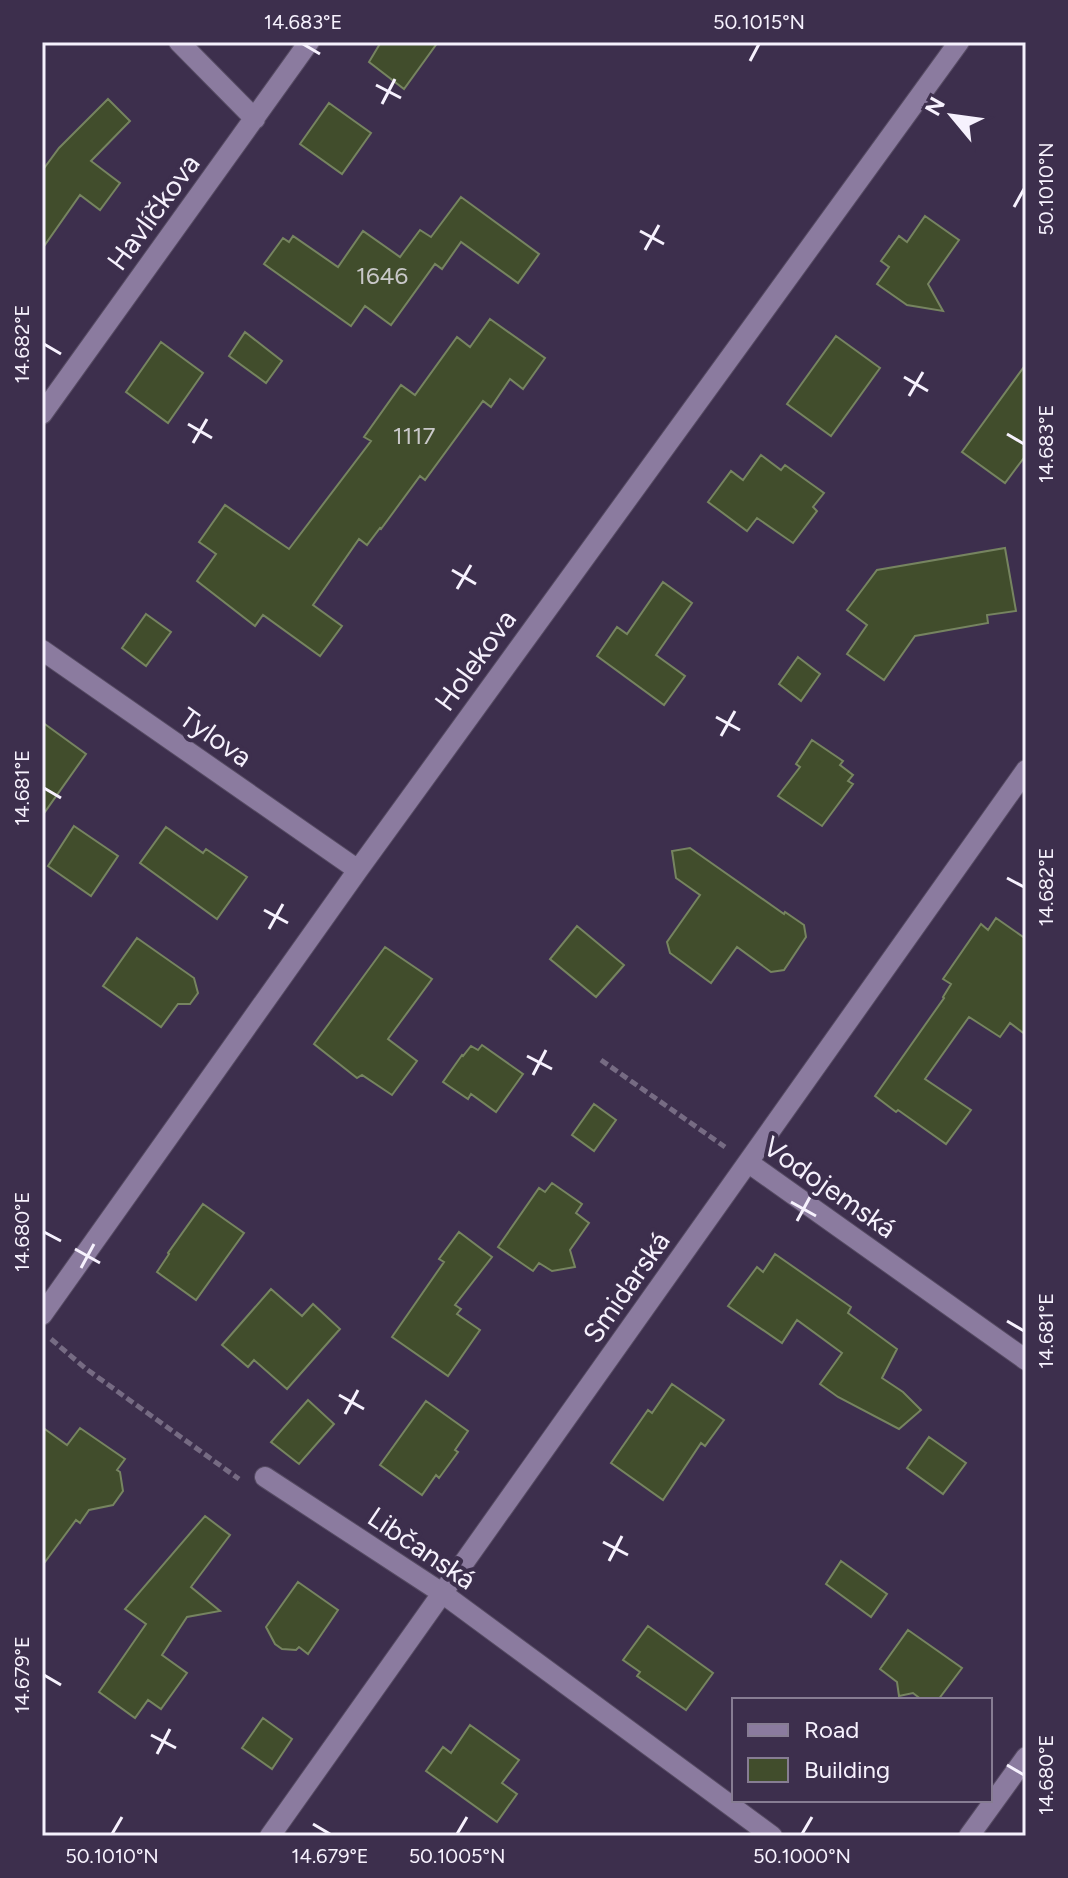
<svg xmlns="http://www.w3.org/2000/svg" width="1068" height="1878" font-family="Figtree,sans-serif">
<rect width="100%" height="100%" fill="#3d2f4d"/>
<path fill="#414d2c" stroke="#768460" stroke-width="2" d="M381 42H438L404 89 369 62Z
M108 99 130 121 91 161 120 183 100 210 80 195 42 249V171L59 148Z
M329 103 371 133 342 174 300 144Z
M461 197 539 254 518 283 461 242 442 269 435 264 391 325 365 306 351 326 264 264 283 238 289 242 293 236 338 267 363 231 400 257 420 230 431 237Z
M925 216 959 240 928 284 943 311 907 305 877 284 889 267 881 261 899 236 907 242Z
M490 319 545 358 523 389 510 379 491 407 483 401 425 480 420 476 381 529 380 528 367 545 359 539 313 605 342 626 320 656 263 615 255 626 197 581 216 554 199 542 225 505 289 549 371 441 364 437 401 385 415 395 457 337 470 347Z
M245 332 282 361 266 383 229 356Z
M836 336 880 368 831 436 787 404Z
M161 342 203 373 168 423 126 392Z
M1026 364V455L1005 483 962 452Z
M761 455 781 470 785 465 824 493 813 507 817 511 793 543 757 518 747 531 708 502 731 471 743 480Z
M1005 548 1016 611 987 615 988 623 915 636 884 680 847 654 867 625 847 610 877 570Z
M663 582 692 603 656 655 685 676 664 705 597 656 617 627 627 634Z
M146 614 171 632 146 666 122 648Z
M798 657 820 674 801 701 779 684Z
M42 722 86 754 42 816Z
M812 740 843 761 840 765 853 775 848 781 853 784 822 826 778 796 800 767 796 764Z
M74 826 118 856 91 896 48 866Z
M166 827 203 853 206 849 247 877 217 919 140 863Z
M690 848 784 914 785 912 804 925 806 937 784 970 771 972 737 947 711 983 670 953 667 942 700 895 676 878 672 851Z
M996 918 1026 939V1035L1010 1023 1000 1037 969 1017 925 1079 971 1110 946 1144 898 1110 896 1112 875 1096 944 998 943 997 951 984 943 979 981 924 988 930Z
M577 926 624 965 596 997 550 959Z
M137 938 194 978 198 993 190 1004H178L161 1027 103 986Z
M385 947 432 979 388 1039 417 1061 392 1095 362 1075 357 1078 314 1044Z
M482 1045 523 1074 496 1112 471 1094 468 1099 443 1082 462 1055 463 1056 471 1046 478 1050Z
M594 1104 616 1120 594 1151 572 1135Z
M552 1183 582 1204 576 1213 589 1223 570 1250 575 1267 552 1271 539 1263 533 1271 498 1247 539 1188 545 1192Z
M203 1204 244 1233 196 1300 157 1272 169 1254 168 1253Z
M459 1232 492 1257 455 1305 461 1309 457 1314 480 1330 448 1376 392 1337 444 1262 439 1259Z
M775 1254 851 1307 848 1313 897 1349 882 1378 903 1392 921 1410 899 1429 838 1397 820 1384 842 1353 797 1320 782 1343 728 1306 757 1267 763 1272Z
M271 1289 302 1316 313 1304 340 1329 287 1389 254 1360 248 1367 222 1345Z
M672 1384 724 1420 705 1446 701 1443 663 1500 611 1463 648 1410 652 1413Z
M308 1400 334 1424 299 1464 271 1442Z
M426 1401 468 1431 455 1450 458 1452 439 1478 436 1475 422 1495 380 1465Z
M42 1427 67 1445 80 1428 125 1459 117 1470 120 1472 123 1491 113 1505 89 1510 80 1523 76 1520 42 1566Z
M929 1437 966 1463 943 1494 907 1468Z
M205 1516 230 1535 191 1587 220 1611 187 1617 162 1655 187 1673 161 1709 148 1700 135 1718 99 1692 146 1624 125 1609Z
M841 1561 887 1594 871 1617 826 1584Z
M298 1582 338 1610 308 1654 299 1647 296 1650 282 1649 275 1644 266 1627Z
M648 1626 713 1673 686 1710 637 1676 640 1672 623 1660Z
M908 1630 962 1668 938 1700H922L913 1693 899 1696 897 1682 880 1669Z
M263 1718 292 1739 272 1769 242 1748Z
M470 1725 519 1760 502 1783 517 1794 497 1822 426 1771 443 1747 451 1753Z"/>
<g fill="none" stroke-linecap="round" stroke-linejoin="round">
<defs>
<path id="street" d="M179 42 255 119
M42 414 309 42
M42 650 358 870
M749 1163 1026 1360
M42 1315 358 870 959 42
M265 1477 442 1593 772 1836
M270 1836 1026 770
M969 1836 1026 1757"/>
</defs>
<use href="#street" stroke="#564b63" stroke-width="22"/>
<path stroke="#766b83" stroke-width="5" stroke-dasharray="8 4" stroke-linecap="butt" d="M601 1060 725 1147
M51 1339 85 1368 239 1479"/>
<use href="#street" stroke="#8b7b9f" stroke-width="20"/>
</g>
<path fill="none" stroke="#f6f1fd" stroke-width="3" d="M303 44 320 54M750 61 759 44M376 85 401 98M382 104 395 79M1014 207 1024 189M640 231 664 244M645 250 659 225M44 344 61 354M904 377 928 391M909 396 923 372M188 424 212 438M1007 434 1024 444M193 443 207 419M452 570 476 584M457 589 471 565M716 717 740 730M721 736 735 711M44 788 61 798M1007 878 1024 887M264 910 288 923M269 929 283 904M527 1056 552 1069M533 1075 546 1050M791 1202 816 1216M797 1221 810 1197M44 1232 61 1241M75 1249 100 1263M81 1268 94 1244M1007 1321 1024 1331M339 1395 364 1409M345 1414 358 1390M603 1542 628 1555M609 1561 622 1536M44 1675 61 1685M151 1735 176 1748M157 1754 170 1729M1007 1765 1024 1775M313 1824 330 1834M112 1834 122 1817M457 1834 467 1817M802 1834 812 1817"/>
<g text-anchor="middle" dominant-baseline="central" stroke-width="8" stroke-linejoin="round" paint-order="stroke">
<g font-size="24" fill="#c9c8c9">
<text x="382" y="275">1646</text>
<text x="414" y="435">1117</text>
</g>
<g font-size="28" fill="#f6f1fd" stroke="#3d2f4d">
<text transform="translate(153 212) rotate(-54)">Havlíčkova</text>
<text transform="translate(475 660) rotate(-54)">Holekova</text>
<text transform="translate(216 737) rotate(35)">Tylova</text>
<text transform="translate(830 1187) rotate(35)">Vodojemská</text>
<text transform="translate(626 1287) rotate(-55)">Smidarská</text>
<text transform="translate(422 1548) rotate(34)">Libčanská</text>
</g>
</g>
<rect width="1068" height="1878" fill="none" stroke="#3d2f4d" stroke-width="88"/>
<rect x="732" y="1698" width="260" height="104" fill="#3d2f4d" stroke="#877d93" stroke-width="2"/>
<rect x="748" y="1724" width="40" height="12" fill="#8b7b9f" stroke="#877d93" stroke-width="2"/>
<text x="804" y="1738" font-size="24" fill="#f6f1fd">Road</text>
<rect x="748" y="1758" width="40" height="24" fill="#414d2c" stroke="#877d93" stroke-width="2"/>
<text x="804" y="1778" font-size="24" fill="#f6f1fd">Building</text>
<g transform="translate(952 116) rotate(299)" stroke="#3d2f4d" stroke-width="6" paint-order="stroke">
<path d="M0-6L14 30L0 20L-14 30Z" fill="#f6f1fd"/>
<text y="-12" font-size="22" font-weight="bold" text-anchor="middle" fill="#f6f1fd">N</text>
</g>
<rect x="44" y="44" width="980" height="1790" fill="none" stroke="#f6f1fd" stroke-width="3"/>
<g font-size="20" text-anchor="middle" fill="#f6f1fd">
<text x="303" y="29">14.683°E</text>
<text x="759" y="29">50.1015°N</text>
<text transform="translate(1046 189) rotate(-90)" y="7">50.1010°N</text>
<text transform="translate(22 344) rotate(-90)" y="7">14.682°E</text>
<text transform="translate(1046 444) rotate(-90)" y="7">14.683°E</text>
<text transform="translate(22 788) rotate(-90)" y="7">14.681°E</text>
<text transform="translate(1046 887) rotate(-90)" y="7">14.682°E</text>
<text transform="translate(22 1232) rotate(-90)" y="7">14.680°E</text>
<text transform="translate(1046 1331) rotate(-90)" y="7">14.681°E</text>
<text transform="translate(22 1675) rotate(-90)" y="7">14.679°E</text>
<text transform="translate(1046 1775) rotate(-90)" y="7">14.680°E</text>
<text x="112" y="1863">50.1010°N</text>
<text x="330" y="1863">14.679°E</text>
<text x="457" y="1863">50.1005°N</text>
<text x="802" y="1863">50.1000°N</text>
</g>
</svg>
